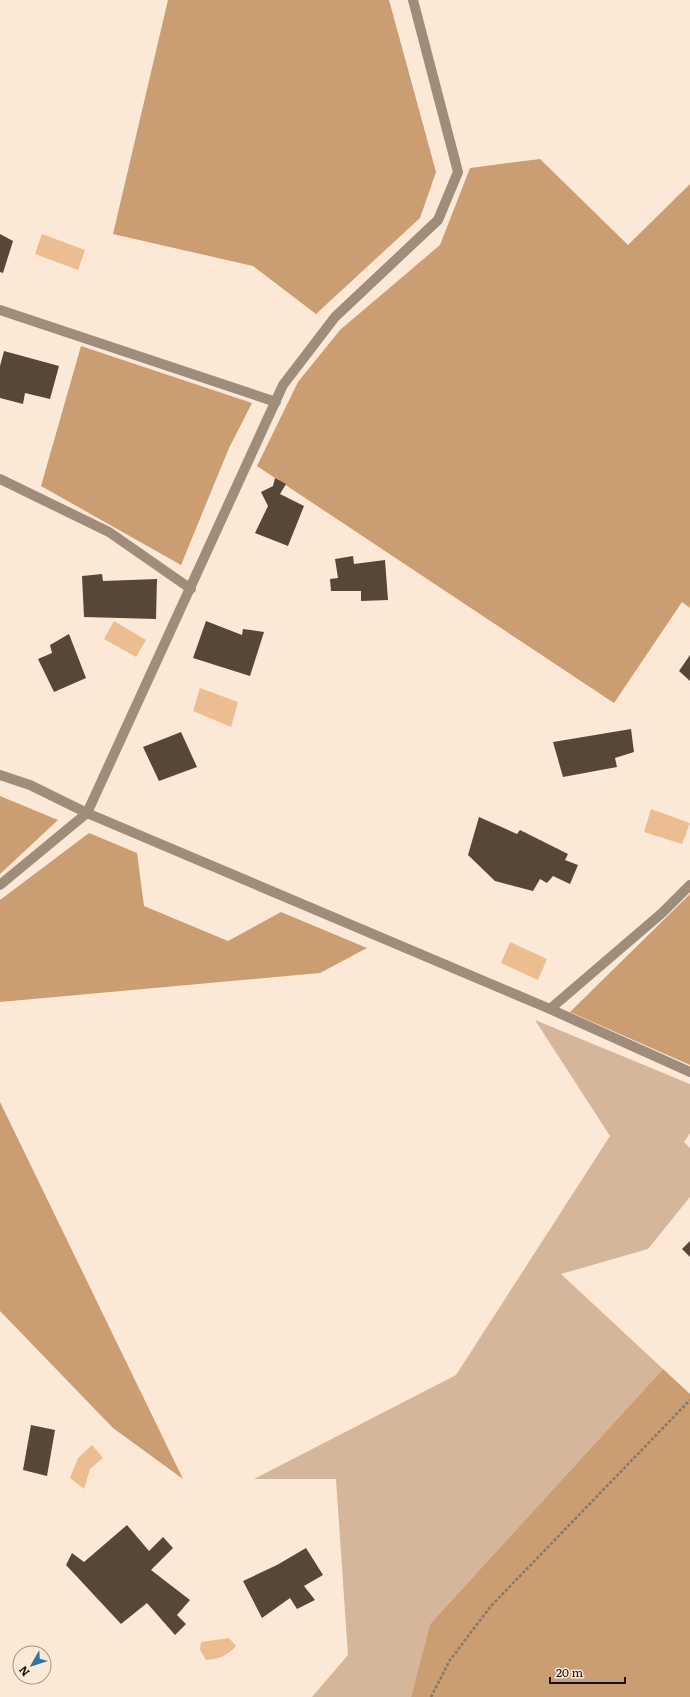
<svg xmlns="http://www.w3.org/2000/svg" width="690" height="1697" font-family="Literata,serif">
<rect width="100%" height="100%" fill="#fce8d6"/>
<path fill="#d5b69b" d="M535 1020 690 1084V1133L684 1142 690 1148V1197L648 1249 561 1274 663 1369 430 1624 411 1697H312L348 1655 336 1479H254L456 1375 610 1136Z"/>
<path fill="#ca9d72" d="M168 0H389L436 172 420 218 316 314 253 266 113 234Z
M540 159 628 245 690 184V608L682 602 614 703 257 466 298 382 340 330 440 245 470 168Z
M81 346 252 403 229 448 181 565 41 486Z
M0 796 58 820 0 874Z
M89 833 137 853 144 906 228 941 281 912 367 948 320 973 0 1002V900Z
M690 894V1065L570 1012Z
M0 1102 183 1479 113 1428 0 1311Z
M663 1369 690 1394V1697H411L430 1624Z"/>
<path fill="#ecbd91" d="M42 234 85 250 78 270 35 254Z
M114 621 146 640 136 657 104 639Z
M200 688 238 702 231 727 193 711Z
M651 809 690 823 682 844 644 832Z
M510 942 547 959 538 980 501 963Z
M92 1445 103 1458 90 1469 84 1489 70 1478 78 1458Z
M229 1638 236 1646C227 1656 219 1659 206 1660L200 1650 201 1642Z"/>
<path fill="#574739" d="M0 234 13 241 3 273 0 272Z
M4 351 59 366 50 399 25 393 23 404 0 398V366Z
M275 478 286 484 280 494 304 506 288 546 255 533 268 506 261 492 273 486Z
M353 556 354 564 385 560 388 600 361 601V591H331L330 579 338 578 335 559Z
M102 574 103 581 157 579 156 619 84 617 82 576Z
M206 621 242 635 243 629 264 632 250 676 193 658Z
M69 634 86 678 54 692 38 659 52 653 50 645Z
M690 655V681L679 671Z
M631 729 634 752 615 758 617 767 563 777 553 742Z
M181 732 197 767 159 781 143 747Z
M479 817 517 834 520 830 568 854 565 860 578 865 570 884 553 876 547 883 540 879 533 891 495 881 468 855Z
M690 1241V1257L682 1249Z
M31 1425 55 1430 47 1476 23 1470Z
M127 1525 149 1551 163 1537 173 1548 151 1570 190 1600 177 1615 186 1624 175 1635 147 1603 121 1624 66 1565 72 1553 84 1562Z
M306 1548 323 1575 304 1586 315 1600 297 1609 290 1598 262 1618 243 1581 277 1565Z"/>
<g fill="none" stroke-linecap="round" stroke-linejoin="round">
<path stroke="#85786c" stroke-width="2.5" stroke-dasharray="3 2" stroke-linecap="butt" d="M431 1697 450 1660 491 1606 690 1400"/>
<path stroke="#a08c7a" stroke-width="10" d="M0 775 30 785 87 813"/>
<path stroke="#a08c7a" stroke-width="10" d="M413 0 458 172 438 220 335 317 283 385 87 813 550 1009 690 1072
M0 310 276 402
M0 479 109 532 191 589
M550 1009 662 913 690 885"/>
<path stroke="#a08c7a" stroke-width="10" d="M0 885 87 813"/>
</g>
<g transform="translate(32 1665) rotate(231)"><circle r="19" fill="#fce8d6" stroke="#a09284"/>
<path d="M0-3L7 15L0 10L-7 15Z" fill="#2d74a8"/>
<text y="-6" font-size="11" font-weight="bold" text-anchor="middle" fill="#16100a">N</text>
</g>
<path d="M550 1677v6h75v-6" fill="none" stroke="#16100a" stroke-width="2"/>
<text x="556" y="1677" font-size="12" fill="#16100a" stroke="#fce8d6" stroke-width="3" paint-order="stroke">20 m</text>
</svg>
